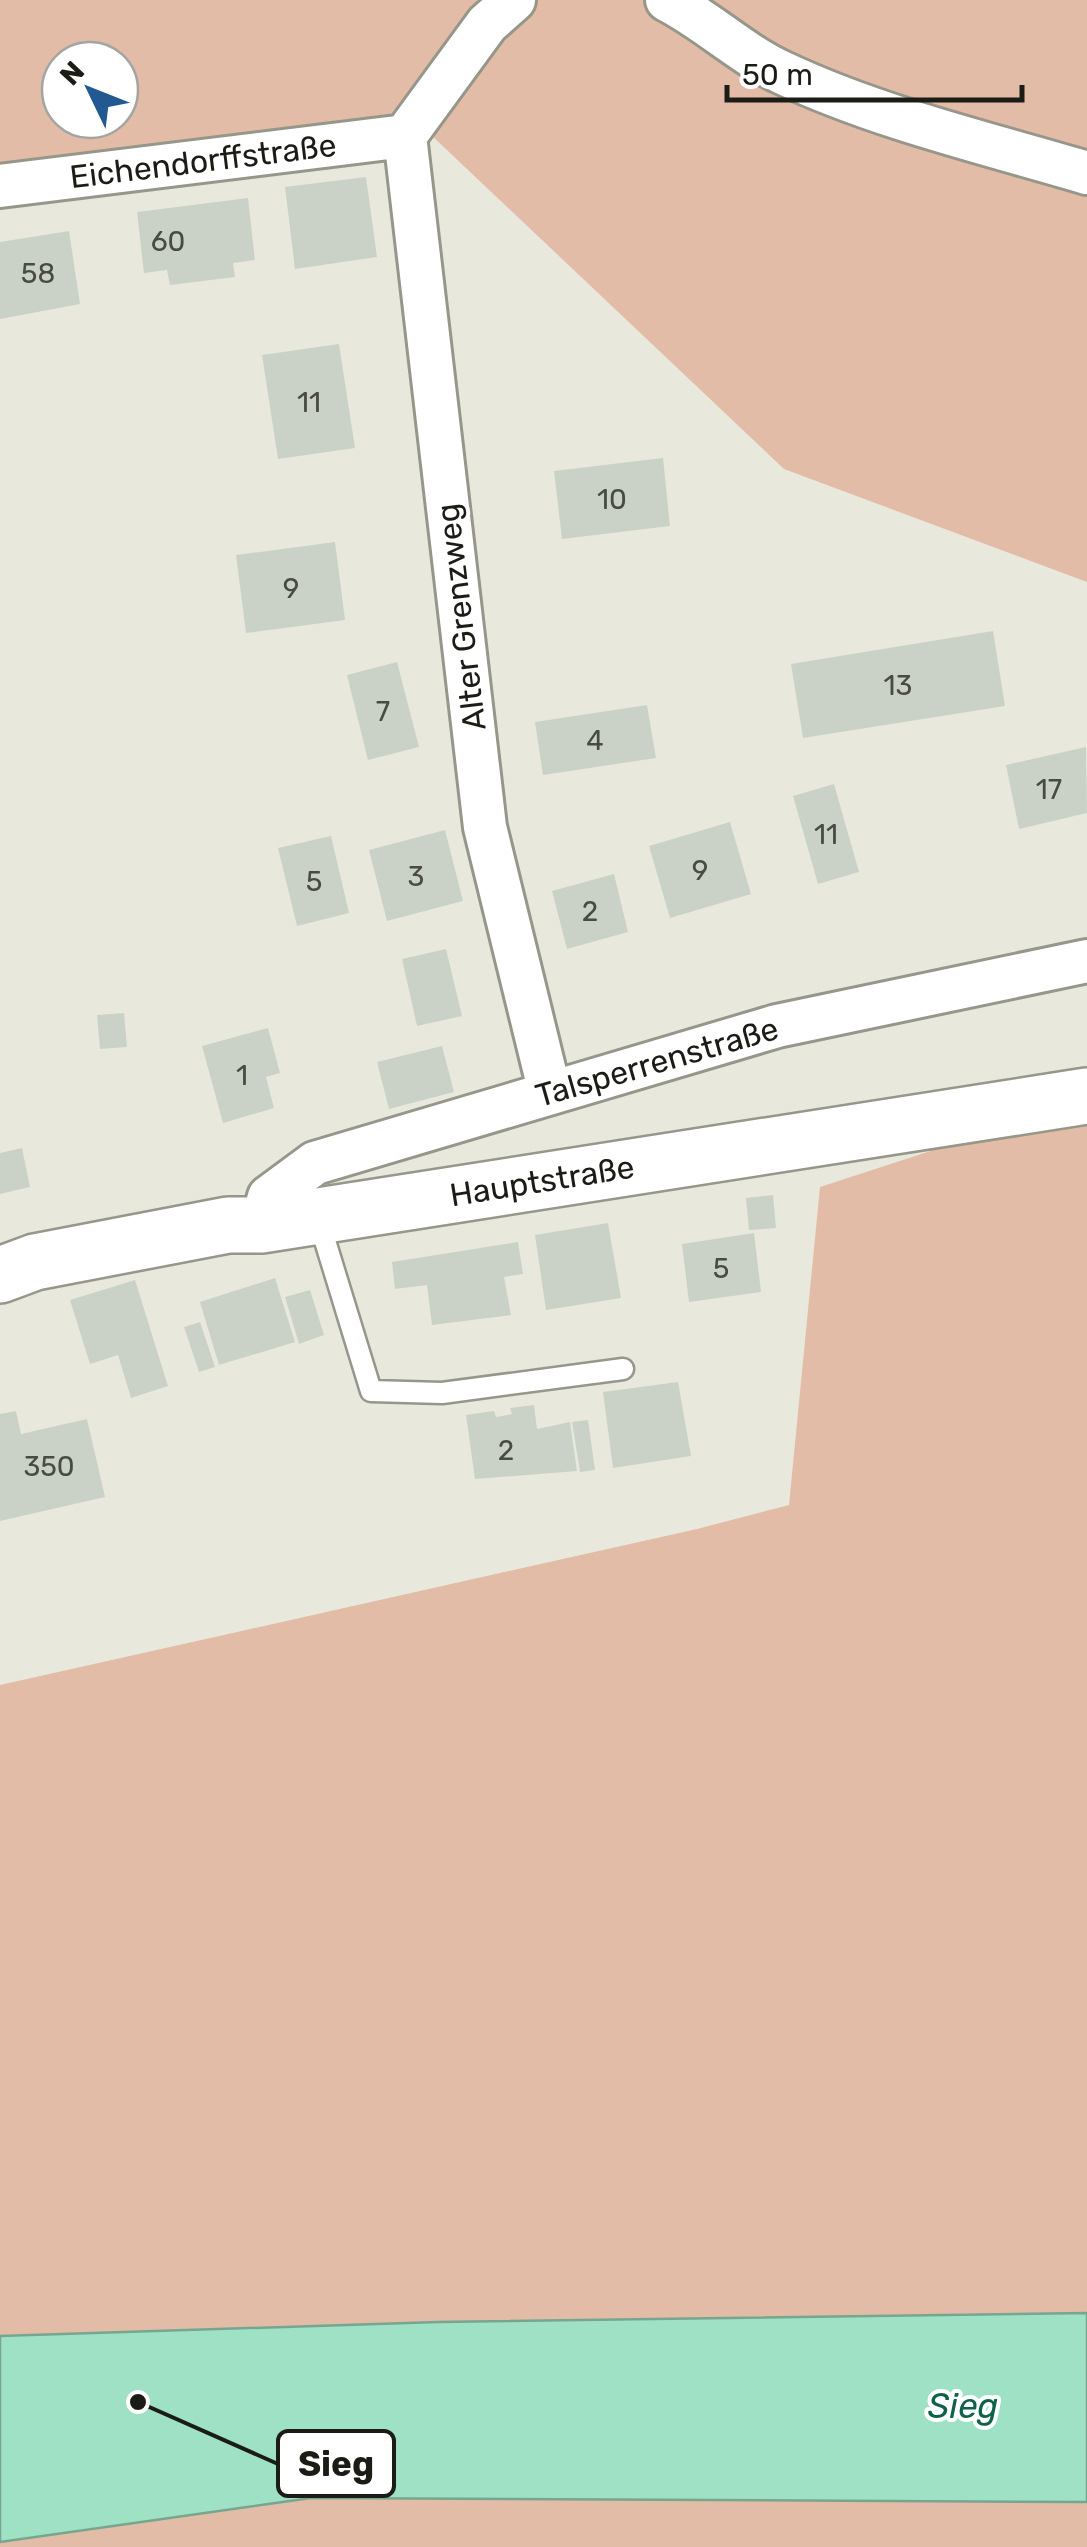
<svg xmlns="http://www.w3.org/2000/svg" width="1087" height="2547" font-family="Rubik,sans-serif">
<rect width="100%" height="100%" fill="#e8e9dc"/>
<path fill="#e2bca7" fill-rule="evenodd" d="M0 0H1087V582L784 469 411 116 0 172ZM60 60H120V120H60Z
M1087 1100V2313L438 2322 0 2336V1685L697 1529 789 1505 820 1187Z
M311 2498 1087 2502V2547H0V2542Z"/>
<path fill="#9ee1c4" stroke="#77a690" stroke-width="2.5" d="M1087 2313V2502L311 2498 0 2542V2336L438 2322Z"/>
<path fill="#cad2c7" d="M366 177 377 257 295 269 285 187Z
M248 198 255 260 233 263 235 277 170 285 167 270 144 273 137 212Z
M69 231 80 304 0 319V242Z
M339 344 355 448 278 459 262 355Z
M663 458 670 526 562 539 554 471Z
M335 542 345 620 246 633 236 555Z
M993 631 1005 706 803 738 791 664Z
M397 662 419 747 368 760 347 675Z
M647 705 656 758 543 775 535 722Z
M1086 747 1087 813 1019 829 1006 765Z
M834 784 859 872 818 884 793 796Z
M730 822 751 894 670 918 649 846Z
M445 830 463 901 387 921 369 850Z
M331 836 349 913 297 926 278 848Z
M614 874 628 932 567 949 552 891Z
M446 949 462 1016 417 1026 402 959Z
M124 1013 127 1047 100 1049 97 1015Z
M268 1028 280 1073 266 1077 274 1108 223 1123 202 1046Z
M442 1046 454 1092 389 1109 377 1062Z
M22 1148 30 1187 0 1194V1153Z
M773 1195 776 1228 749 1230 746 1198Z
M608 1223 621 1298 546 1310 535 1235Z
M754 1233 761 1292 689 1302 682 1244Z
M518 1242 523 1274 504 1277 511 1315 432 1325 427 1285 395 1289 392 1262Z
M275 1278 295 1342 219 1365 200 1302Z
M135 1280 168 1386 131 1398 118 1355 90 1364 70 1300Z
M310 1290 324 1335 299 1344 285 1297Z
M200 1322 215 1367 199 1372 184 1327Z
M678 1382 691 1456 613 1468 603 1392Z
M534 1405 537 1429 570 1422 577 1471 475 1479 466 1415 494 1411 496 1417 512 1414 510 1408Z
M16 1411 21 1434 87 1419 105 1497 0 1521V1414Z
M588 1420 595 1470 580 1472 572 1422Z"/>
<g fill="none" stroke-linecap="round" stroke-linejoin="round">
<defs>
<path id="lane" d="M318 1218 371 1391 442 1393 623 1369"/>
<path id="street" d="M667 0C708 21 741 54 783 73 879 118 986 143 1087 173
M405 136 485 827 550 1093
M405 136 487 24 514 0
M0 186 405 136
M261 1225 269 1197 315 1163 777 1026 1087 961"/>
<path id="secondary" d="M0 1275 35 1262 228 1225H261L1087 1096"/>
</defs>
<use href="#lane" stroke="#96968a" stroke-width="25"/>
<use href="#street" stroke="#96968a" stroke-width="48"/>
<use href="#secondary" stroke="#96968a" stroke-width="60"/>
<use href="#lane" stroke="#fff" stroke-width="20"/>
<use href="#street" stroke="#fff" stroke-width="42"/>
<use href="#secondary" stroke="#fff" stroke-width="55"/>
</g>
<g text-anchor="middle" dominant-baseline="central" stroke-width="8" stroke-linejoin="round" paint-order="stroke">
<g font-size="28" fill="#484a43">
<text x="168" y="241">60</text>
<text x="38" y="273">58</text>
<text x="309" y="402">11</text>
<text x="612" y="499">10</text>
<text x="291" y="588">9</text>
<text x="898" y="685">13</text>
<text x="383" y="711">7</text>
<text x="595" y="740">4</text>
<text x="1049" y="789">17</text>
<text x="826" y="834">11</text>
<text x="700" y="870">9</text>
<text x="416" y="876">3</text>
<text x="314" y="881">5</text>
<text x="590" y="911">2</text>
<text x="242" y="1075">1</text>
<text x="721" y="1268">5</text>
<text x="506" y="1450">2</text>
<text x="49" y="1466">350</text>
</g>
<g font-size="32" fill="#1c1c17" stroke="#fff">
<text transform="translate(203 161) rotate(-7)">Eichendorffstraße</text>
<text transform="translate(461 617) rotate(-97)">Alter Grenzweg</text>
<text transform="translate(657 1062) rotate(-16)">Talsperrenstraße</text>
<text transform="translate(542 1181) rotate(-9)">Hauptstraße</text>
</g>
<g font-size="35" font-style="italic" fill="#0e6247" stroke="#fff">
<text x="963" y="2406">Sieg</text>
</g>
</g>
<path fill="none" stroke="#1c1c17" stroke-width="4" d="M138 2402L278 2464"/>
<circle fill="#1c1c17" stroke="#fff" stroke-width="4" cx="138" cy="2402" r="10"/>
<rect fill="#fff" stroke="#1c1c17" stroke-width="4" x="278" y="2431" width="116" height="65" rx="10"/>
<g font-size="35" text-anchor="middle" font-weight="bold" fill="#1c1c17">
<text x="336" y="2476">Sieg</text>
</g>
<g transform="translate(90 90) rotate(313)"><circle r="48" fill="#ffffff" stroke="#a4a4a2" stroke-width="2.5"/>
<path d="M0-8L18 38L0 25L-18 38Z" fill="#225991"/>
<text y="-15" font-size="28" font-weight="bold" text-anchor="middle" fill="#1c1c17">N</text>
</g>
<path d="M727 85v15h295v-15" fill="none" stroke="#1c1c17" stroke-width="5"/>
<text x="742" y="85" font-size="30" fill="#1c1c17" stroke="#ffffff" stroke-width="8" paint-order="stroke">50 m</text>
</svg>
